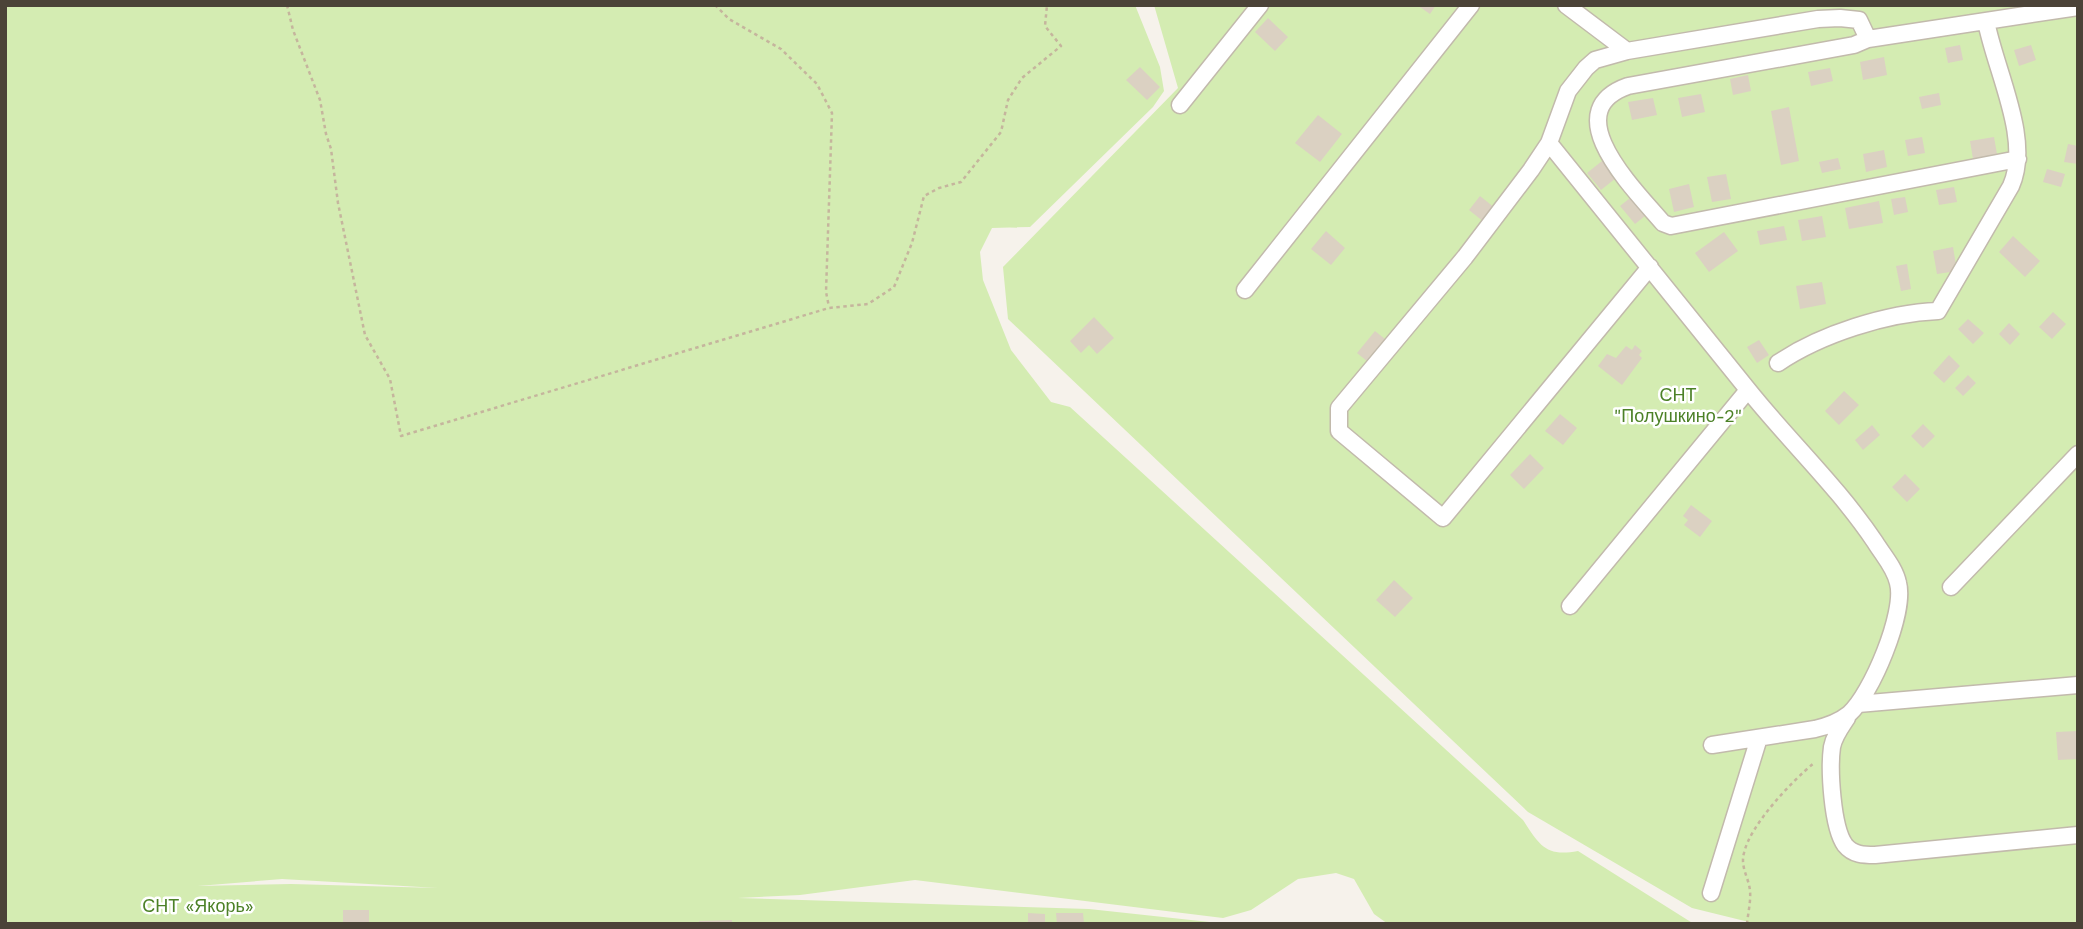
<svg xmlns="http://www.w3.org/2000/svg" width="2083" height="929" font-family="'Work Sans',sans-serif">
<rect width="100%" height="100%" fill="#f6f2eb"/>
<path fill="#d4ecb2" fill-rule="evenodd" d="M5 5H1135L1160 67 1164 91 1153 107 1030 227 992 228 980 252 983 280 1011 350 1051 402 1070 407 1523 820C1540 846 1546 857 1578 851L1694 924H1388L1374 914 1354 879 1336 873 1298 879 1251 910 1223 918 915 880 800 895 738 898 1089 909 1228 924H5ZM282 879 438 888 291 884 198 886Z
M1154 5H2078V924H1757L1692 908 1528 812 1008 319 1003 267 1178 88Z"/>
<path fill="#dbd1c2" d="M1417 5H1436L1430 14Z
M1268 18 1288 37 1275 51 1255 32Z
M1960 45 1963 60 1948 63 1945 48Z
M2031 45 2036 60 2019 66 2014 50Z
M1884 57 1887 75 1863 80 1860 62Z
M1140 67 1160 87 1147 100 1126 80Z
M1830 68 1833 81 1811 86 1808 72Z
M1748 75 1751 91 1733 95 1730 79Z
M1939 93 1941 105 1922 109 1919 97Z
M1701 94 1705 112 1682 117 1678 98Z
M1653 98 1657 115 1632 120 1628 102Z
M1789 107 1799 161 1781 165 1771 111Z
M1318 115 1342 134 1320 162 1295 143Z
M1922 137 1925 153 1908 156 1905 140Z
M1994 137 1997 154 1973 159 1970 141Z
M2068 144 2078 146V164L2064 162Z
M1884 150 1887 167 1866 172 1863 154Z
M1838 158 1841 169 1822 173 1819 162Z
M1602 161 1616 178 1601 190 1587 173Z
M2047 169 2065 174 2061 187 2043 182Z
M1726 174 1731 199 1712 202 1707 177Z
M1689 184 1694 207 1674 212 1669 189Z
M1954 187 1957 202 1939 205 1936 190Z
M1635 194 1650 212 1635 224 1620 206Z
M1480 196 1495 208 1484 222 1469 210Z
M1905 197 1908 212 1894 215 1891 199Z
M1879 201 1883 223 1849 229 1845 208Z
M1822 216 1826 237 1802 241 1798 220Z
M1784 226 1787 240 1760 245 1757 231Z
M1326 231 1345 248 1331 265 1311 249Z
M1724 232 1738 251 1709 272 1695 253Z
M2013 236 2040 261 2025 277 1999 252Z
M1953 247 1957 271 1937 274 1933 251Z
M1907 264 1911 289 1901 291 1896 266Z
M1822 282 1826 304 1800 309 1796 286Z
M2053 312 2066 324 2052 339 2039 327Z
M1094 317 1114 338 1097 354 1089 345 1081 353 1070 341Z
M1968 319 1984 333 1973 344 1958 329Z
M2009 323 2020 334 2010 345 1999 334Z
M1375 331 1390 343 1368 362 1357 353Z
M1759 340 1769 355 1757 363 1747 347Z
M1635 345 1642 351 1639 355 1642 358 1622 385 1598 366 1607 354 1616 358 1626 346 1632 350Z
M1949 355 1960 366 1944 383 1933 373Z
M1968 375 1976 383 1963 396 1955 388Z
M1844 391 1859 405 1839 425 1825 411Z
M1560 414 1577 428 1563 445 1545 431Z
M1923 424 1935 436 1923 448 1911 436Z
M1872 425 1880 435 1863 450 1855 440Z
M1530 454 1544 468 1524 489 1510 475Z
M1905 474 1920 489 1907 502 1892 487Z
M1691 505 1712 521 1700 537 1684 525 1688 520 1683 516Z
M1394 580 1413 598 1395 617 1376 600Z
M2078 731V759L2058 760 2056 732Z
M343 910H369V924H343Z
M1028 913 1045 914V924H1028Z
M1056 913H1083L1084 924H1057Z
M732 920V924H699V921Z"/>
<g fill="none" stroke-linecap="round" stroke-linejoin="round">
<defs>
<path id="minor" d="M1566 5 1627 51
M1180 105 1260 5
M1549 143C1616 225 1682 308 1749 391 1790 442 1838 487 1875 542 1883 555 1895 568 1898 583 1906 612 1871 695 1849 714 1839 722 1828 726 1815 729L1712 745
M2018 159 1671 226 1663 223C1637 192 1554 112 1628 86L1854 45 1868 39 2078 7
M1650 267 1443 518 1339 431V408L1465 257 1531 170 1549 143 1568 91 1586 68 1595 60 1627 51 1818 19 1840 18 1859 20 1868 39
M1245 290 1471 5
M1778 363C1821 334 1887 313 1938 311L2011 186C2032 139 1995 70 1986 21
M1951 587 2078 454
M1570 606 1748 390
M1858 704 2078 685
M1847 718C1841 727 1834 736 1832 747 1829 769 1832 827 1845 845 1853 855 1864 855 1875 855L2078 835
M1711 893 1759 738"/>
</defs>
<use href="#minor" stroke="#c2baac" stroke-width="19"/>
<path stroke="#c5b59d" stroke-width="2.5" stroke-dasharray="3.5 3.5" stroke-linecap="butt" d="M287 5 293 30 320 100 326 134 331 149 338 203 365 335 390 379 401 436 829 308 868 304 894 287 912 243 924 196 939 188 961 182 1001 132 1008 100 1022 78 1061 46 1045 26 1047 5
M715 5 729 19 781 49 817 84 832 113 826 292 829 307
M1747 924C1748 913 1751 901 1750 891 1749 878 1740 867 1744 853 1750 825 1792 781 1814 763"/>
<use href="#minor" stroke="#fff" stroke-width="16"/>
</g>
<g text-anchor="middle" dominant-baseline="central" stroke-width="5" stroke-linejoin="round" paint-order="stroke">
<g font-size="18" fill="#4c8127" stroke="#fff">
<text x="1678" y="394">СНТ<tspan x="1678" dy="21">"Полушкино-2"</tspan></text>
<text x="198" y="905">СНТ «Якорь»</text>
</g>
</g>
<rect width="2083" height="929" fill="none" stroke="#4b4338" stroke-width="14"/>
</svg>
